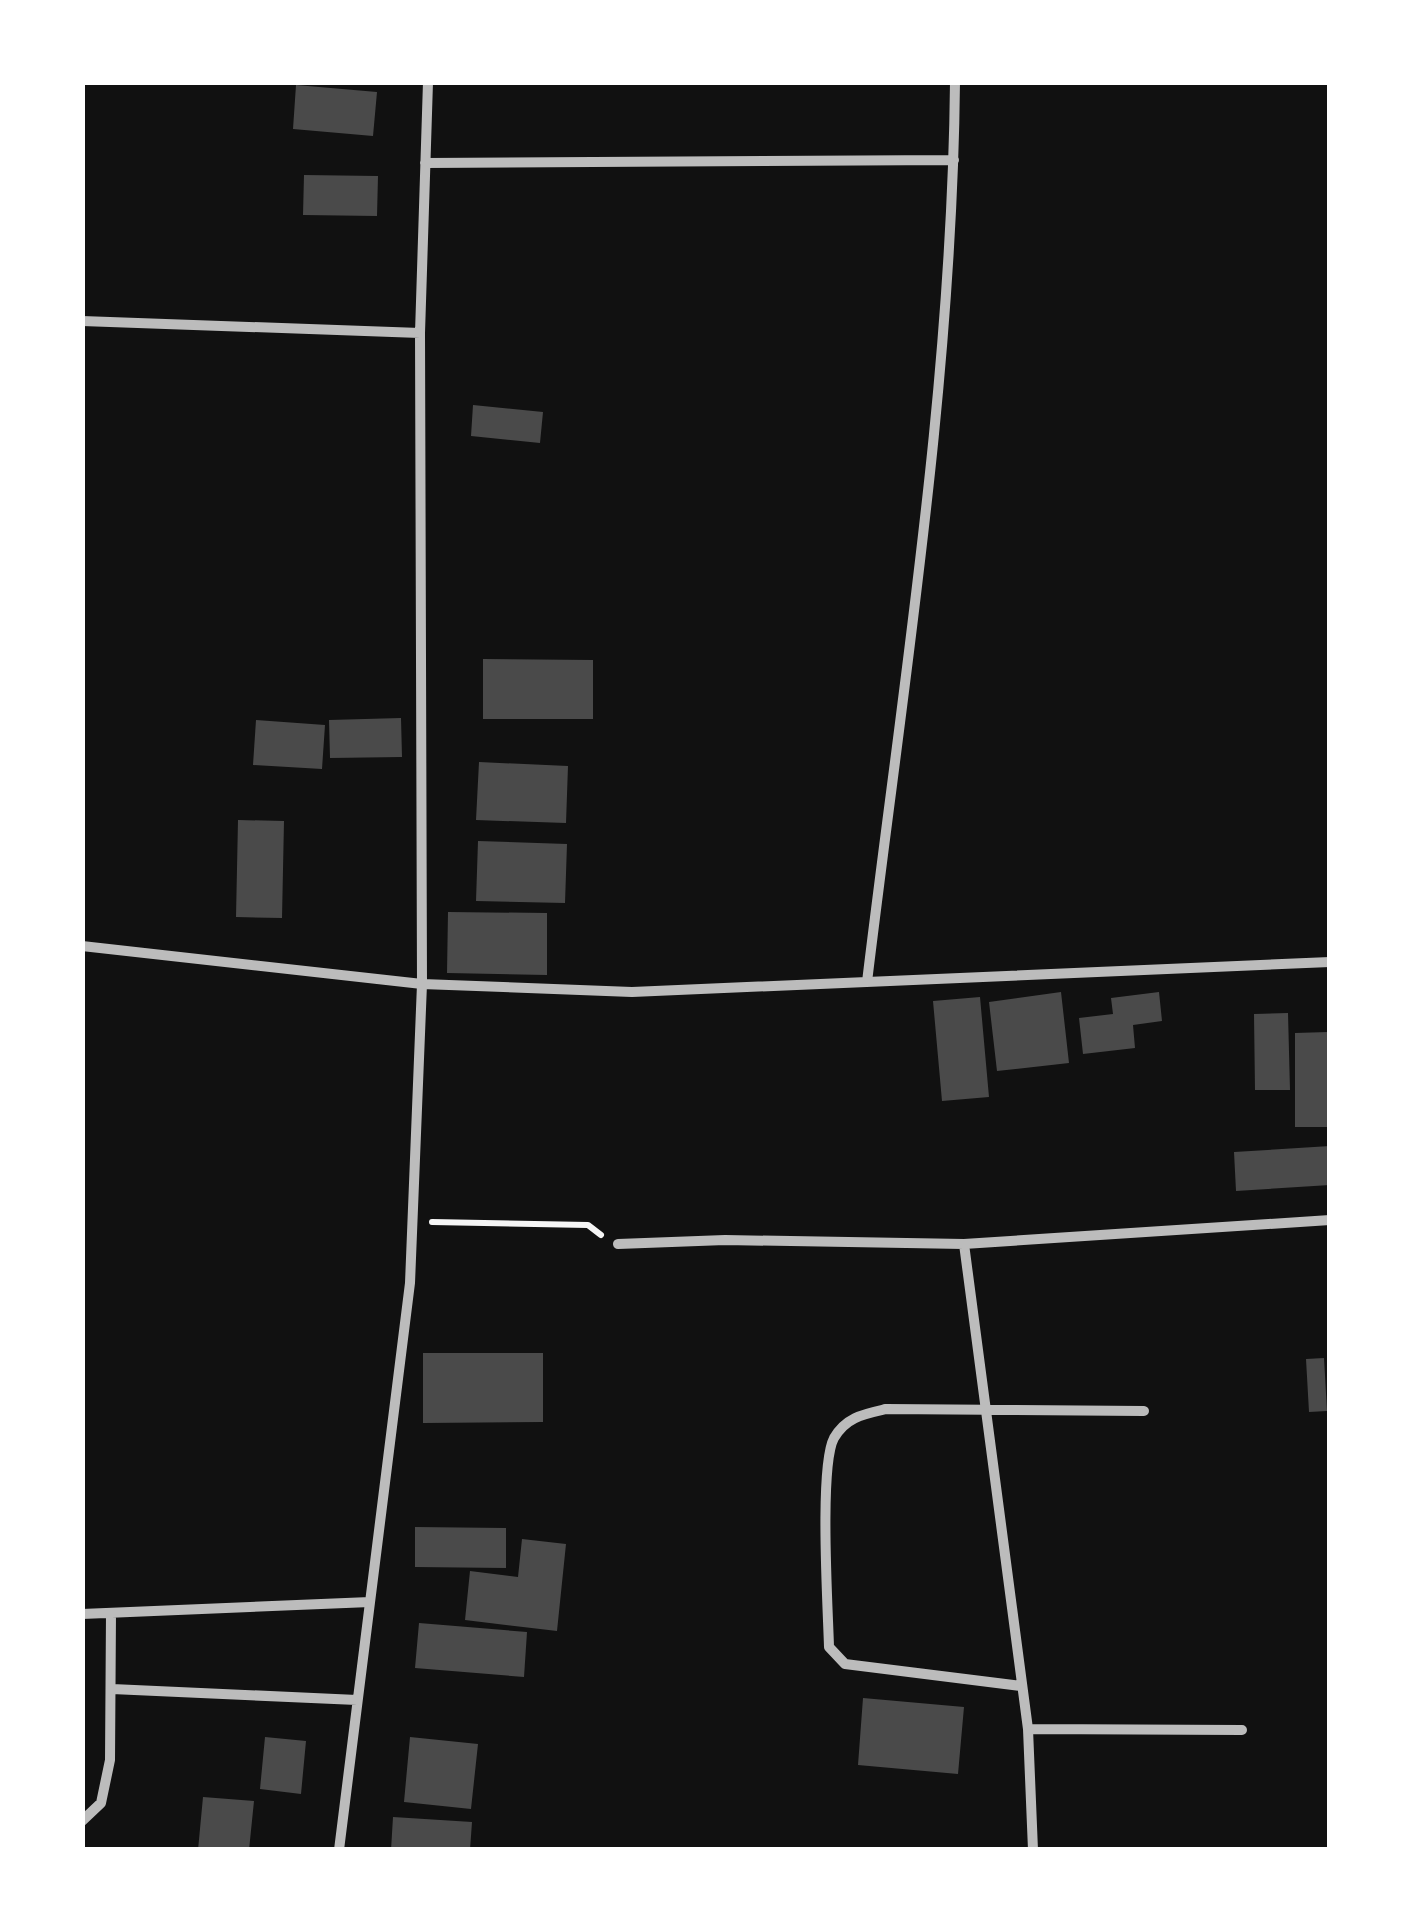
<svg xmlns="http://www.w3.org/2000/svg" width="1412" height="1932" font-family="'Playfair Display',serif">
<rect width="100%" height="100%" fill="#111"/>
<path fill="#4a4a4a" d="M296 85 377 92 373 136 293 129Z
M304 175 378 176 377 216 303 215Z
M473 405 543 412 540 443 471 436Z
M483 659 593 660V719H483Z
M401 718 402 757 330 758 329 720Z
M256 720 325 725 322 769 253 765Z
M479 762 568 766 566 823 476 820Z
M238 820 284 821 282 918 236 917Z
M478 841 567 844 565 903 476 901Z
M448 912 547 913V975L447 973Z
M1061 992 1069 1063 997 1071 989 1002Z
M1159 992 1162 1021 1133 1025 1135 1048 1083 1054 1079 1018 1113 1014 1111 998Z
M980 997 989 1097 942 1101 933 1001Z
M1288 1013 1290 1090H1255L1254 1014Z
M1328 1032V1127H1295V1033Z
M1330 1146V1185L1236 1191 1234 1152Z
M423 1353H543V1422L423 1423Z
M1324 1358 1327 1411 1309 1412 1306 1359Z
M415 1527 506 1528V1568L415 1567Z
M522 1539 566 1544 557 1631 465 1620 470 1571 518 1577Z
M419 1623 527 1632 524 1677 415 1668Z
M863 1698 964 1707 958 1774 858 1765Z
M265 1737 306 1741 301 1794 260 1789Z
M410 1737 478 1744 471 1809 404 1802Z
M203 1797 254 1801 249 1850H198Z
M393 1817 472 1822 470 1850H391Z"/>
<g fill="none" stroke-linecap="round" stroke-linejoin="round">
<path stroke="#f5f5f5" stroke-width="6" d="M432 1222 588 1225 601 1235"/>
<path stroke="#bcbcbc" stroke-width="10" d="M425 163 954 160
M82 321 420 333
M82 946 422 984 632 992 1330 962
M867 982C903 684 952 383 955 82
M618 1244 725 1240 964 1244 1028 1729 1033 1850
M964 1244 1330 1220
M82 1614 370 1602
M1021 1686 845 1664 829 1647C828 1609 819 1466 834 1438 846 1417 864 1414 886 1409L1144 1411
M112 1689 357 1700
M1028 1729 1242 1730
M82 1821 101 1803 110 1760 111 1613
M339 1850 410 1283 422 984 420 333 428 82"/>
</g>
<rect width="1412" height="1932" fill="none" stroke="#ffffff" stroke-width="170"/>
</svg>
